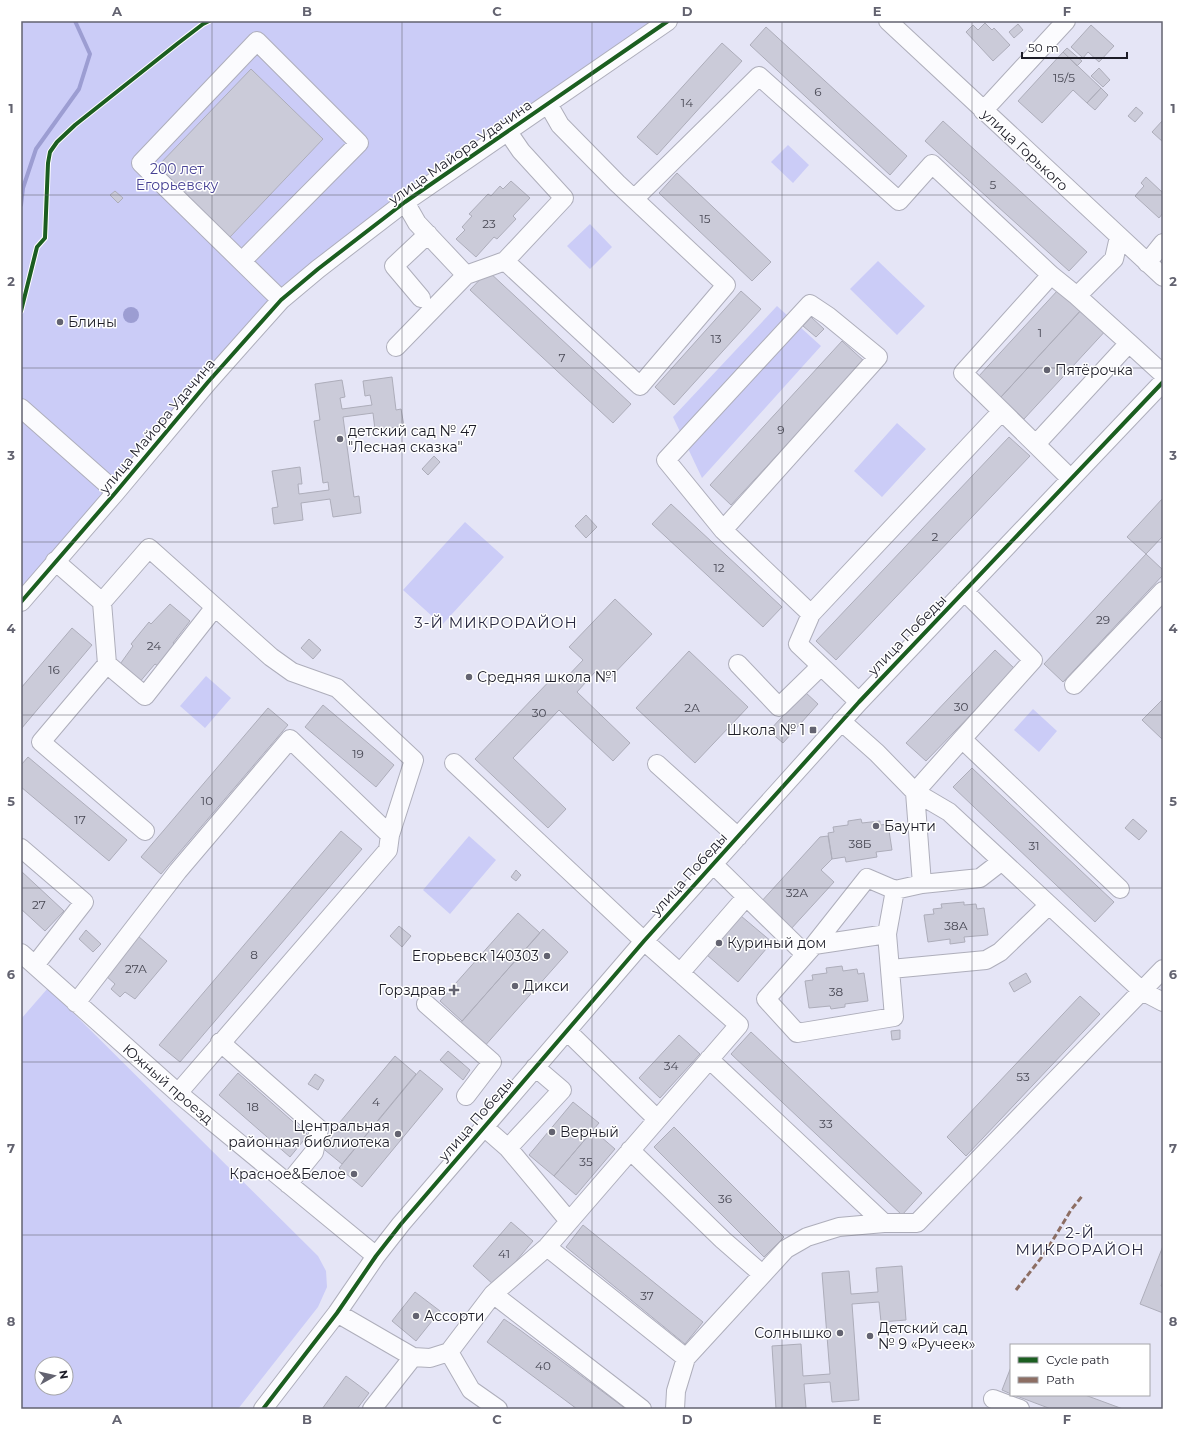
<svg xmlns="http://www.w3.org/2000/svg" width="1184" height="1430" font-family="Montserrat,sans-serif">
<rect width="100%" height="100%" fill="#e5e5f6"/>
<path fill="#cbccf7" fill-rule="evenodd" d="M21 21H660L305 269 21 595Z
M788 145 809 165 793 183 771 162Z
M590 224 612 247 590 269 567 246Z
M878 261 925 306 897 335 850 289Z
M777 306 821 346 702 478 673 417Z
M897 423 926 449 882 497 854 471Z
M465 522 504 557 442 625 403 590Z
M206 676 231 698 205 728 180 706Z
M1033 709 1057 731 1039 752 1014 730Z
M469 836 496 860 450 914 423 890Z
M48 988 318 1256 326 1271 327 1287 318 1307 238 1409H21V1019ZM42 1364H66V1388H42Z"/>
<path fill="#9c9dd2" d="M123 315a8 8 0 1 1 16 0a8 8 0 1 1-16 0Z"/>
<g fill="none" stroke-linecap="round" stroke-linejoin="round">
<path stroke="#9c9dd2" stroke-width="4" d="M21 205 23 188 36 149 79 89 90 54 75 21"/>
</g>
<path fill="#cbcbd9" stroke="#adadba" d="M985 23 992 30 994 28 1010 45 993 61 966 32 973 25 978 30Z
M1018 24 1023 30 1014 38 1009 32Z
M1091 25 1114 46 1099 62 1088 52 1083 58 1071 47Z
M766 27 907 156 890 175 750 45Z
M722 43 742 61 657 155 637 137Z
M1067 48 1082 61 1077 66 1063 52Z
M1063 52 1101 88 1087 103 1073 90 1042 123 1018 101Z
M1099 68 1110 80 1103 87 1091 76Z
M251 69 323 139 230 237 157 167Z
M1101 88 1108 95 1095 110 1087 103Z
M1136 107 1143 113 1135 122 1128 116Z
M1163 120V142L1152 132Z
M943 121 1087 252 1069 271 925 141Z
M677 173 771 262 752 281 659 193Z
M1146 177 1163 193V213L1159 218 1135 196 1144 186 1141 183Z
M511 181 530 198 513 216 516 219 497 239 494 237 476 257 456 239 465 230 462 227 472 216 469 214 488 194 491 196 500 186 503 189Z
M115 191 123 198 118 203 110 195Z
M488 271 631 404 613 423 470 290Z
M1058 290 1080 311 1001 397 978 377Z
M741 291 761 309 674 405 655 387Z
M1086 305 1109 327 1024 419 1001 397Z
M811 317 824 329 816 337 803 326Z
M842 341 864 361 731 505 710 485Z
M392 377 396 410 401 409 404 426 375 430 373 413 343 417 354 497 359 496 361 513 333 517 330 499 301 503 303 520 274 524 272 508 278 507 272 471 300 467 302 484H298L299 494 329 490 328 482 323 483 321 468 314 421 320 420 315 384 342 380 345 397 340 398 342 409 372 405 370 395 365 396 363 381Z
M1009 437 1030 456 836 660 816 641Z
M434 456 440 462 428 475 422 469Z
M1163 498V536L1146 554 1127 537Z
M671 504 782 607 763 627 652 524Z
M586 515 597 527 586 538 575 526Z
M1146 554 1163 570V575L1063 682 1044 664Z
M615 599 652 634 606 682 595 672 577 692 630 743 613 761 559 710 513 758 566 809 548 828 475 759 557 673 564 680 583 660 569 647Z
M170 604 190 621 173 643 177 646 159 667 155 664 138 684 118 667 133 646 131 644 149 622 151 624Z
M72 628 92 645 21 729V688Z
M309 639 321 650 313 659 301 648Z
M995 650 1015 669 926 761 906 743Z
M689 651 748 707 695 763 636 708Z
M805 692 818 704 783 743 769 731Z
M1163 699V738L1162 739 1142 720Z
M323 705 394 765 376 787 305 727Z
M268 708 288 725 161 874 141 857Z
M28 757 127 840 109 861 21 787V765Z
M972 768 1114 902 1095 922 953 787Z
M861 819 862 823 880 821V825L888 824 892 850 876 852 877 857 846 862 845 857 832 859 828 833 834 832 833 827 848 825V821Z
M1133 819 1147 831 1139 840 1125 828Z
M341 831 362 849 180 1062 159 1045Z
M828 836 832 859 821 870 834 882 790 930 760 903 820 837Z
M516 870 521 875 516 881 511 877Z
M21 871 64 911 45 931 21 909Z
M964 902V905L976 904 977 909 984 908 988 935 964 937 965 942 950 944V939L928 942 924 915 934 914 933 909 942 908 941 904Z
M518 913 540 933 462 1021 440 1001Z
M741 916 772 942 738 982 707 955Z
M399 926 411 936 402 947 390 936Z
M543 929 568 952 483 1048 458 1026Z
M86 930 101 944 93 952 79 939Z
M138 936 167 961 135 999 125 992 120 997 111 989 115 984 105 975Z
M842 966 843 971 857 969 858 974 864 973 868 1001 845 1004V1007L831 1009 830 1006 809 1008 805 981 813 980 812 975 827 973 826 968Z
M1026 973 1031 982 1014 992 1009 983Z
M1080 996 1100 1014 966 1156 947 1137Z
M900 1030V1039L892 1040 891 1031Z
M751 1032 922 1193 902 1215 731 1054Z
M679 1035 700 1054 660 1098 639 1078Z
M448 1051 470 1070 463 1080 440 1060Z
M395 1056 416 1074 342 1164 320 1146Z
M420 1070 443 1089 362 1187 339 1168Z
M238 1073 308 1135 290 1157 219 1095Z
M315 1074 324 1080 318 1090 308 1084Z
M573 1102 599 1123 554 1176 529 1155Z
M674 1127 784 1237 764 1257 654 1147Z
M593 1130 615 1149 576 1195 554 1176Z
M511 1222 533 1241 495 1286 473 1266Z
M583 1225 703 1322 685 1344 566 1247Z
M1163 1246V1281L1161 1286 1163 1287V1313L1140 1304Z
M902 1266 906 1320 881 1322 879 1302 852 1304 859 1400 832 1402 830 1382 804 1384 806 1408 776 1409 772 1346 801 1344 803 1376 830 1374 822 1273 849 1271 851 1294 878 1292 876 1268Z
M415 1292 440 1311 416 1341 392 1321Z
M504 1319 520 1330 626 1409H577L487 1342Z
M1011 1367V1394L1002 1390Z
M346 1376 369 1393 357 1409H322Z
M1014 1395H1085L1123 1409H1051Z"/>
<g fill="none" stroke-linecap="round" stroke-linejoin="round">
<defs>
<path id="minor" d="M888 21 1163 277
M983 111 1066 21
M634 199 759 76 899 201 932 164 1051 275
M405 202 417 223 466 275 505 261 564 198 521 151 508 132
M242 261 359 143 257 41 141 163 281 300
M505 261 640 386 726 285 617 183 560 125 548 104
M1147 263 1163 243
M421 298 394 266 428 234
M1129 343 1163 374
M396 347 466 275
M21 408 116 492
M1036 444 1129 343 1077 296
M1071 479 963 373 1051 275 1077 296 1114 259 1119 237
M723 530 878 357 828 316 810 304 666 460 723 530 811 614 798 644 859 702
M55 561 102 602 149 548 271 657 292 672 337 688 414 760 390 835 290 739 178 871 76 1003
M964 591 1033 660 962 739 1120 889
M21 602 116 492 208 382 281 300 318 269 405 202 668 21
M102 602 107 664 41 742 145 831
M811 614 1002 411
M107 664 145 696 215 607
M738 664 779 707 821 666
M1074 685 1163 591
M841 721 877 753 915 792 949 812 1142 991 1163 1002
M657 764 738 837
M21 848 84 902 35 965
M713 864 805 954
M922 884 980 878 1002 861
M887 934 814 945 867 878 895 890 922 884 915 792 962 739
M814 945 766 999 797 1033 894 1017 887 934 895 890
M21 953 178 1093 376 1256
M891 969 986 960 1000 952 1049 905
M680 973 746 897
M426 1004 492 1062 466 1096
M567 1031 657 1119
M220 1042 319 1129 314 1152 288 1184
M709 1059 884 1223H917L1163 969
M178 1093 388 850 390 835
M484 1127 508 1148 569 1221
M508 1148 562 1090 535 1067
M630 1150 723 1240 762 1274
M547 1247 686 1358
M493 1294 642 1409
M337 1313 413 1357 430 1358 449 1352 493 1294 547 1247 739 1025 644 941 454 763
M449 1352 471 1390 498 1409
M993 1399 1020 1409
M263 1409 337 1313 376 1256 401 1224 644 941 859 702 1163 382
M372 1409 413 1357
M675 1409 676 1391 686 1358 786 1249 807 1237 839 1227 884 1223"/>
</defs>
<use href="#minor" stroke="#aeaebb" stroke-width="20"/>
<use href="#minor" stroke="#fbfbfe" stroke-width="18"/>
<path stroke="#8d6e63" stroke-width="3" stroke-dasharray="6 3" stroke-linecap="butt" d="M1016 1290 1045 1253 1071 1210 1083 1195"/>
<defs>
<path id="cycleway" d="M21 311 37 247 45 238 48 163 50 152 57 142 75 125 177 44 203 24 209 21
M21 602 116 492 208 382 281 300 318 269 405 202 668 21
M263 1409 337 1313 376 1256 401 1224 644 941 859 702 1163 382"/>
</defs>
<use href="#cycleway" stroke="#fff" stroke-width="6"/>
<use href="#cycleway" stroke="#1b5e20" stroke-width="4"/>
</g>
<path fill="none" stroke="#636370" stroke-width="1" stroke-opacity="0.55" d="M212 21V1409M402 21V1409M592 21V1409M782 21V1409M972 21V1409M21 195H1163M21 368H1163M21 542H1163M21 715H1163M21 888H1163M21 1062H1163M21 1235H1163"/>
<g fill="#636370" stroke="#fff" stroke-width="1.5">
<circle cx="60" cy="322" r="4"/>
<circle cx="1047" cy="370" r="4"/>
<circle cx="340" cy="439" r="4"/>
<circle cx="469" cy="677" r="4"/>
<rect x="809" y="726" width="8" height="8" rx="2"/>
<circle cx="876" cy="826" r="4"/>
<circle cx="719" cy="943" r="4"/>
<circle cx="547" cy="956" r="4"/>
<circle cx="515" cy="986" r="4"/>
<path d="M452 984h4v4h4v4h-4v4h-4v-4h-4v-4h4z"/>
<circle cx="552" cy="1132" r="4"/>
<circle cx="398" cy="1134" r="4"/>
<circle cx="354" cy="1174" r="4"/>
<circle cx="416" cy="1316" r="4"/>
<circle cx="840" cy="1333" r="4"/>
<circle cx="870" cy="1336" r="4"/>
</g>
<g text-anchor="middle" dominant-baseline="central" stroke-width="3" stroke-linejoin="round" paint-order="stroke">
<g font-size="12" fill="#484854">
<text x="1064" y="77">15/5</text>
<text x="818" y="91">6</text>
<text x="687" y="102">14</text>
<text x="993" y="184">5</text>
<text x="705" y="218">15</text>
<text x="489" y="223">23</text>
<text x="1040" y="332">1</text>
<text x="716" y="338">13</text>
<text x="562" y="357">7</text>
<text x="781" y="429">9</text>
<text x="935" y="536">2</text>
<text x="719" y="567">12</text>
<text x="1103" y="619">29</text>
<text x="154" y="645">24</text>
<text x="54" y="669">16</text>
<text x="961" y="706">30</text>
<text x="692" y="707">2А</text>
<text x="539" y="712">30</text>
<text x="358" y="753">19</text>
<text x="207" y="800">10</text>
<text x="80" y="819">17</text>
<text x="860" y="843">38Б</text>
<text x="1034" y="845">31</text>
<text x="797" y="892">32А</text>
<text x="39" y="904">27</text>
<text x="956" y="925">38А</text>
<text x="254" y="954">8</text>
<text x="136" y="968">27А</text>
<text x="836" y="991">38</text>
<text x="671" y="1065">34</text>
<text x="1023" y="1076">53</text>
<text x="376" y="1101">4</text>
<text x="253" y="1106">18</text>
<text x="826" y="1123">33</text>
<text x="586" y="1161">35</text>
<text x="725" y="1198">36</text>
<text x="504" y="1253">41</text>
<text x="647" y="1295">37</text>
<text x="543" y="1365">40</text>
</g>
<g font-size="14" fill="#1d1d28" stroke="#fff">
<text transform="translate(1025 150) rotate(43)">улица Горького</text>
<text transform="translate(460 152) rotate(-35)">улица Майора Удачина</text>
<text transform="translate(157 426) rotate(-50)">улица Майора Удачина</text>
<text transform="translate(907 635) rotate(-46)">улица Победы</text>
<text transform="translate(689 874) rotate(-48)">улица Победы</text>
<text transform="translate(168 1084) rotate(41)">Южный проезд</text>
<text transform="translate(476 1119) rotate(-49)">улица Победы</text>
</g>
<g font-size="14" fill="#464094" stroke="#fff">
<text x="177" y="169">200 лет<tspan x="177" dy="16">Егорьевску</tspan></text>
</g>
<g font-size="14" fill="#1d1d28" stroke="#fff" text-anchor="start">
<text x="68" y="322">Блины</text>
<text x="1055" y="370">Пятёрочка</text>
<text x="348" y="431">детский сад № 47<tspan x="348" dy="16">"Лесная сказка"</tspan></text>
<text x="477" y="677">Средняя школа №1</text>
<text x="805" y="730" text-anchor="end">Школа № 1</text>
<text x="884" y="826">Баунти</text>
<text x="727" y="943">Куриный дом</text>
<text x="539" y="956" text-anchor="end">Егорьевск 140303</text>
<text x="523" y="986">Дикси</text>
<text x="446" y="990" text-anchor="end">Горздрав</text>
<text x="390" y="1126" text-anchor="end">Центральная<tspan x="390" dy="16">районная библиотека</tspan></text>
<text x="560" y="1132">Верный</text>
<text x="346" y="1174" text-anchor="end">Красное&amp;Белое</text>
<text x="424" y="1316">Ассорти</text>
<text x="878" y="1328">Детский сад<tspan x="878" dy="16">№ 9 «Ручеек»</tspan></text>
<text x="832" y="1333" text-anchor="end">Солнышко</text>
</g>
<g font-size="15" letter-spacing="1" fill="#292941" stroke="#fff">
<text x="496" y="622">3-Й МИКРОРАЙОН</text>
<text x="1080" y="1232">2-Й<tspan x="1080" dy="17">МИКРОРАЙОН</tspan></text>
</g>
</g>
<rect width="1184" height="1430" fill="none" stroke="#ffffff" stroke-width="44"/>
<rect x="1010" y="1344" width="140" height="52" fill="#ffffff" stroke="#a5a5a9"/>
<rect x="1018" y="1357" width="20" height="6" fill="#1b5e20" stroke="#a5a5a9"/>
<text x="1046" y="1364" font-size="12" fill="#1d1d28">Cycle path</text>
<rect x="1018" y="1377" width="20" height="6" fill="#8d6e63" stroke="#a5a5a9"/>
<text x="1046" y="1384" font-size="12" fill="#1d1d28">Path</text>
<g transform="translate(54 1376) rotate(82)"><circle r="19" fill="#ffffff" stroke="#a5a5a9"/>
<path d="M0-3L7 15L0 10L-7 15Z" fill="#636370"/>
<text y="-6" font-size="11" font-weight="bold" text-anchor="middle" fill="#1d1d28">N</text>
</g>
<path d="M1022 52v6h105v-6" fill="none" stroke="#1d1d28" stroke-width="2"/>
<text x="1028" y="52" font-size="12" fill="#1d1d28" stroke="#ffffff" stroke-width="3" paint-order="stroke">50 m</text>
<rect x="22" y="22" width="1140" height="1386" fill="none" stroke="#636370" stroke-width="1.5"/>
<g font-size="13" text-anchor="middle" font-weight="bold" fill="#636370">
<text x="117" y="16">A</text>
<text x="307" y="16">B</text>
<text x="497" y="16">C</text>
<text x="687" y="16">D</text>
<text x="877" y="16">E</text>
<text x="1067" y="16">F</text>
<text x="11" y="113">1</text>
<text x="1173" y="113">1</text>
<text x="11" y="286">2</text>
<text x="1173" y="286">2</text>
<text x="11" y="460">3</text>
<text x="1173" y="460">3</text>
<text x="11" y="633">4</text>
<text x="1173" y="633">4</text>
<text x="11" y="806">5</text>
<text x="1173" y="806">5</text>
<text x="11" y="979">6</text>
<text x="1173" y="979">6</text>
<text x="11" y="1153">7</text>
<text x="1173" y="1153">7</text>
<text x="11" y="1326">8</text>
<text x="1173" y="1326">8</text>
<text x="117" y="1424">A</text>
<text x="307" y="1424">B</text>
<text x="497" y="1424">C</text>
<text x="687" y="1424">D</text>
<text x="877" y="1424">E</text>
<text x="1067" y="1424">F</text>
</g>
</svg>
